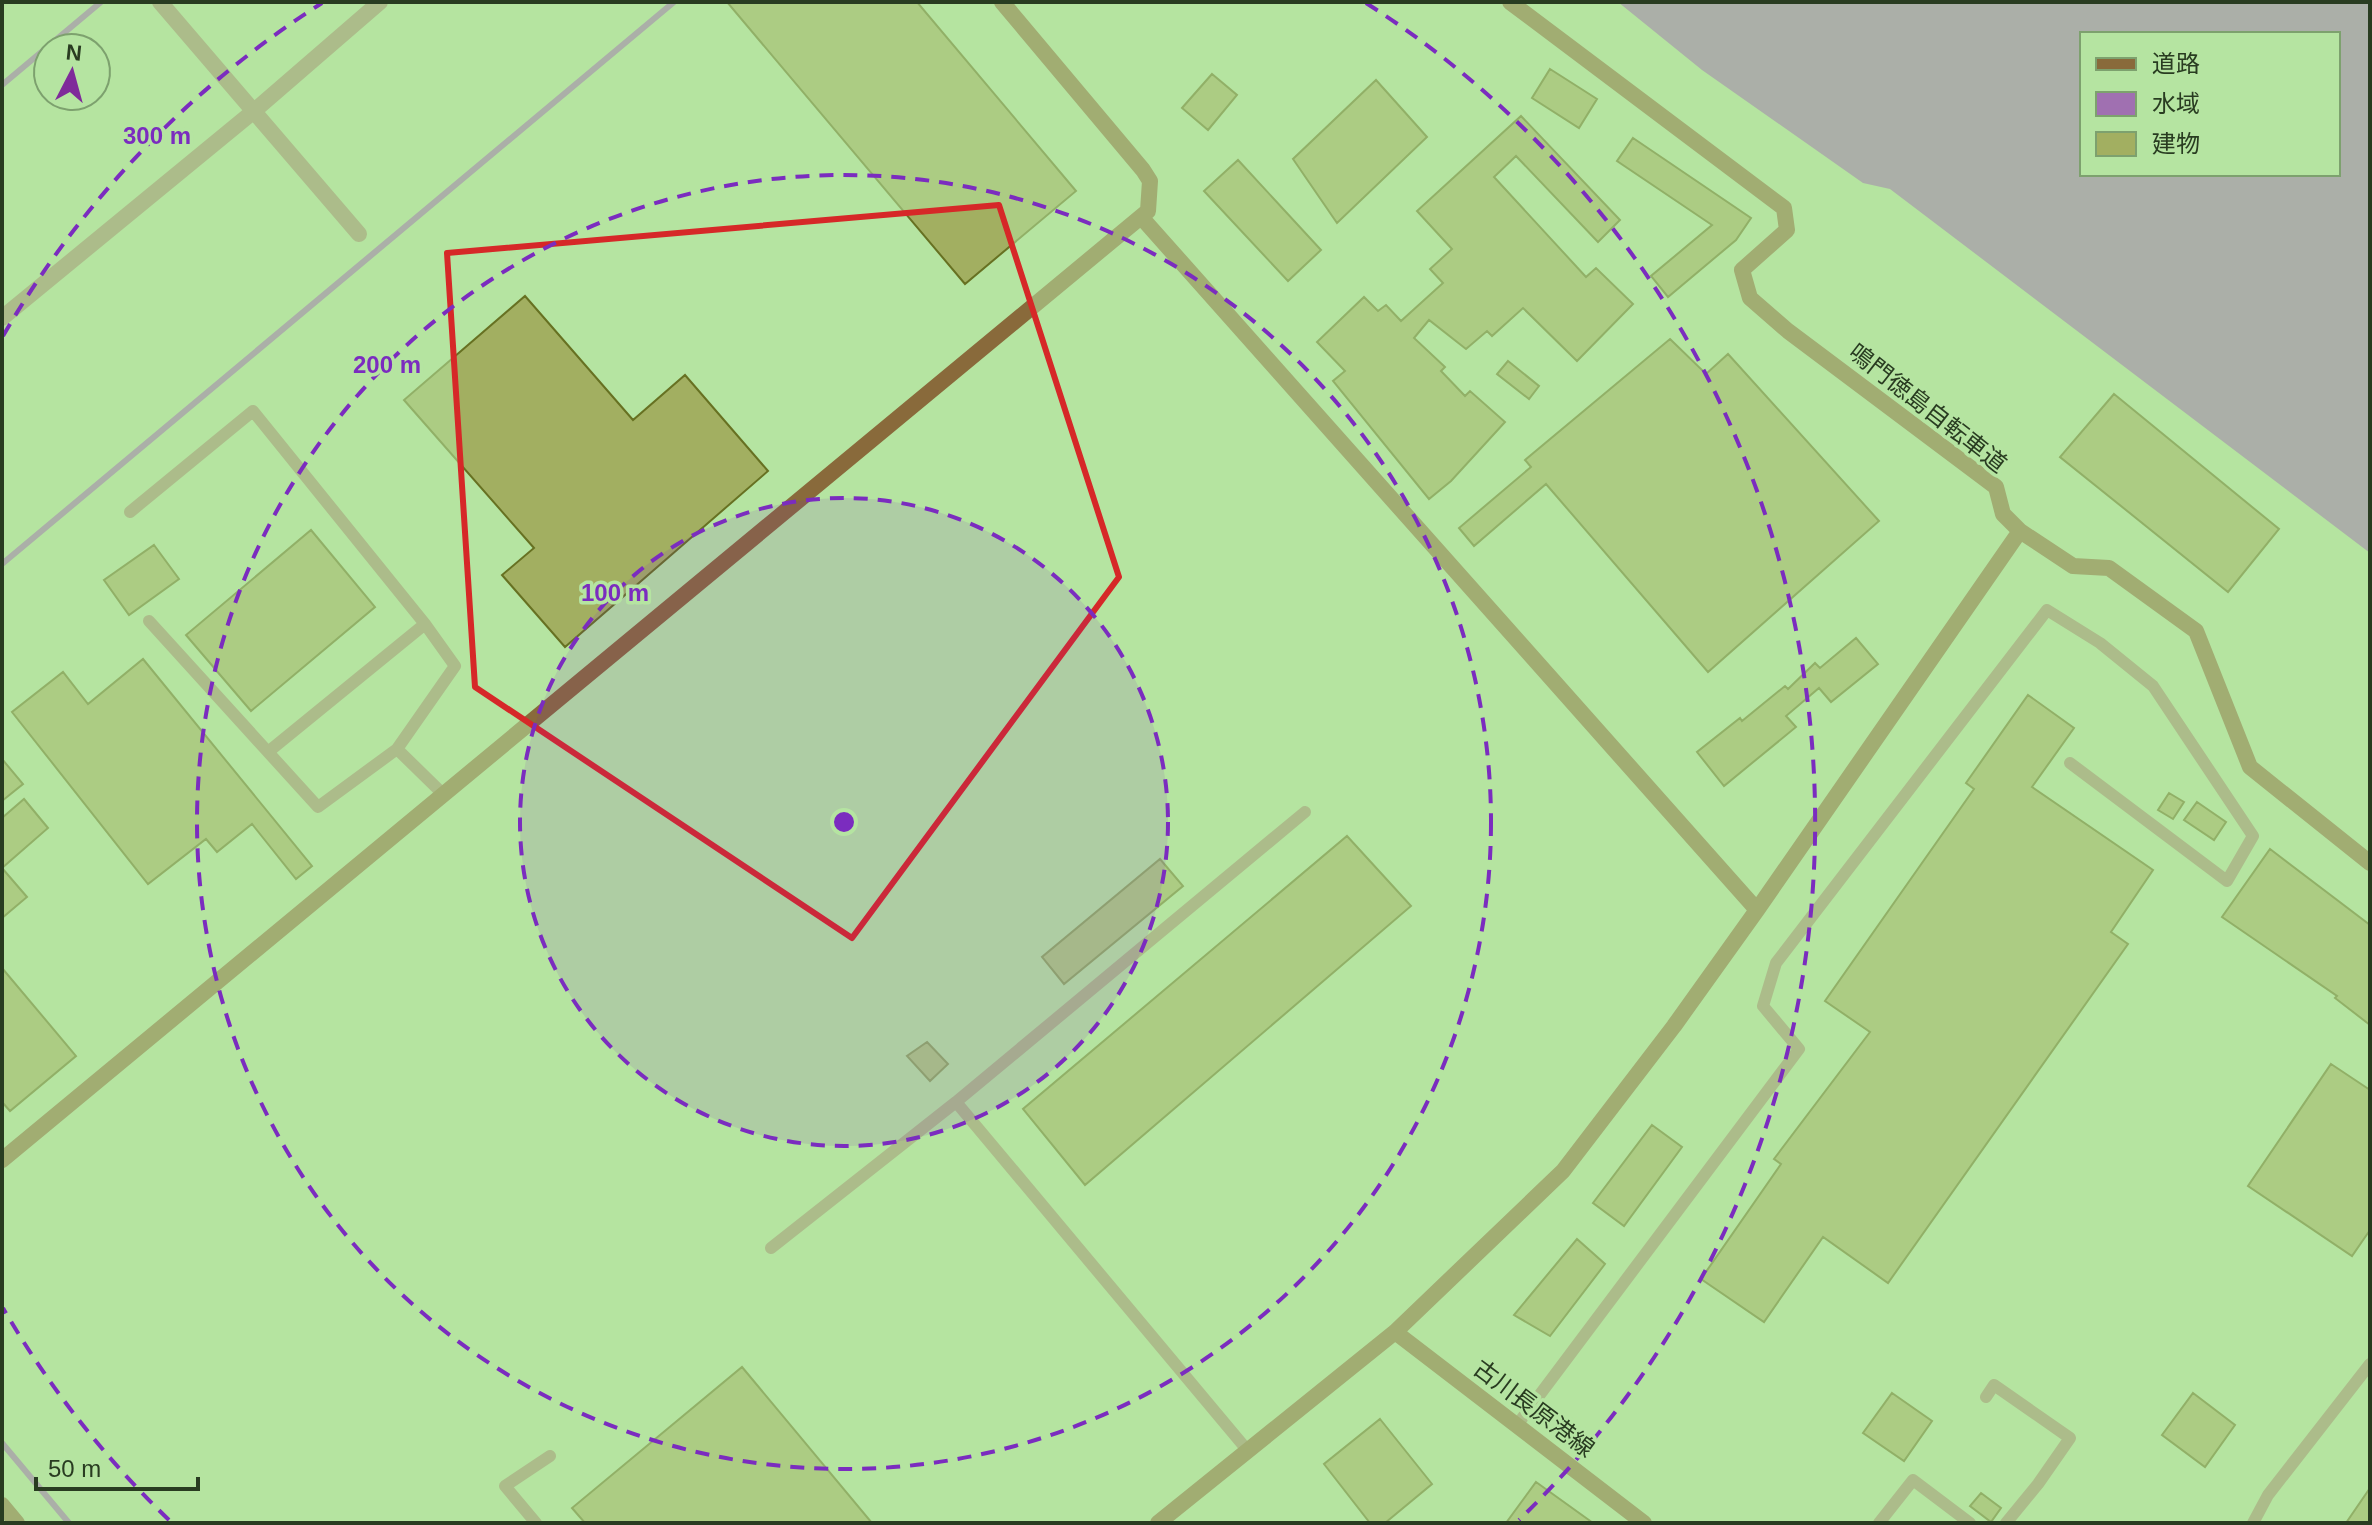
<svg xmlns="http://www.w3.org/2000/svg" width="2372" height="1525" font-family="Arial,'Noto Sans JP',sans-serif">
<rect width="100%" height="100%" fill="#b5e4a1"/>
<path fill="#a070b1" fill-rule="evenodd" d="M1618 2H2370V553L1890 189 1863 183 1702 70ZM2082 34H2338V174H2082Z"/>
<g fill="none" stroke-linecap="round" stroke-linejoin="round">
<path stroke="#a070b1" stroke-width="6" d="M2 85 101 2
M2 564 674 2
M2 1443 69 1523"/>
</g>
<path fill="#a2af61" stroke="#677122" stroke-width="2" d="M727 2H917L1076 191 965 284Z
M1550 69 1597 99 1579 128 1532 98Z
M1212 74 1237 95 1208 130 1182 108Z
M1376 80 1427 137 1337 223 1293 159Z
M1521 116 1620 220 1598 242 1516 156 1494 177 1586 277 1596 268 1633 304 1577 361 1523 308 1492 336 1487 331 1466 349 1429 320 1414 338 1445 367 1441 371 1465 396 1470 391 1505 422 1451 481 1429 499 1333 381 1345 371 1317 342 1364 297 1378 311 1386 305 1401 321 1443 283 1430 269 1452 249 1417 211Z
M1633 138 1751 218 1736 240 1668 297 1651 276 1712 225 1617 161Z
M1238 160 1321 250 1288 281 1204 191Z
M525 296 633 420 685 375 768 471 565 647 502 575 534 548 404 400Z
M1670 339 1706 374 1728 354 1879 521 1708 672 1546 484 1474 546 1459 528 1531 467 1525 460Z
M1508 361 1539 386 1529 399 1497 374Z
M2114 394 2279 529 2228 592 2060 457Z
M311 530 375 607 251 711 186 635Z
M154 545 179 579 129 615 104 580Z
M1856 638 1878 664 1831 702 1819 688 1786 716 1796 727 1724 786 1697 752 1740 718 1742 721 1785 686 1788 689 1815 663 1820 668Z
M143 659 312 866 296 879 252 824 217 852 206 839 148 884 12 712 63 672 88 704Z
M2028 695 2074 728 2032 787 2153 870 2111 932 2128 944 1888 1283 1823 1237 1764 1322 1701 1279 1781 1164 1774 1159 1870 1032 1825 1001 1974 789 1966 783Z
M2 759 23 784 2 801Z
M2169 793 2184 802 2173 819 2158 810Z
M24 799 48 828 2 868V818Z
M2197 802 2226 822 2214 840 2184 820Z
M1347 836 1411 906 1085 1185 1023 1109Z
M2270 849 2370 925V1025L2335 998 2337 996 2222 917Z
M1160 859 1183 886 1064 984 1042 957Z
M2 868 27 897 2 918Z
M2 968 76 1056 10 1111 2 1102Z
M927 1042 948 1064 930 1081 907 1056Z
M2331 1064 2370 1090V1230L2352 1256 2248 1186Z
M1652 1125 1682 1147 1624 1226 1593 1203Z
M1577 1239 1605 1264 1550 1336 1514 1315Z
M742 1367 872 1523H585L572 1508Z
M1892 1393 1932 1421 1904 1461 1863 1433Z
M2193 1393 2235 1425 2205 1467 2162 1435Z
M1380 1419 1432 1484 1385 1523H1370L1324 1464Z
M1536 1482 1593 1523H1506Z
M2370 1488V1523H2346Z
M1981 1493 2001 1508 1991 1522 1970 1506Z"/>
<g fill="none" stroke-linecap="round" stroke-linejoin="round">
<path stroke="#a28d6f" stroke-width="12" d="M130 512 253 411 425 624
M149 621 318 807 397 749 444 795
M268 752 425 624 455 666 397 749
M771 1248 956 1102
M1986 1397 1994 1385 2070 1438 2038 1484 2006 1523
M1517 1425 1799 1049 1763 1006 1776 963 2047 610 2100 643 2153 686 2253 836 2227 881 2070 763
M1248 1451 956 1102 1305 812
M536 1523 505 1486 550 1456
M1879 1523 1913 1480 1970 1523
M2253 1523 2268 1495 2370 1364"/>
<path stroke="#a28d6f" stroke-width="16" d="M160 2 359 234
M2 318 254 111 380 2"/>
<path stroke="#896a3b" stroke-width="16" d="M1510 2 1784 208 1787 230 1742 270 1750 298 1788 331 1996 487 2003 514 2020 531 2073 566 2109 568 2196 631 2250 767 2370 863
M1142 218 1757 910
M2 1160 1148 211 1150 181 1143 170 1002 2
M1395 1332 1644 1523
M2 1505 17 1523
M1158 1523 1395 1332 1563 1171 1674 1026 1757 910 2020 531"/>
</g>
<path d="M0 0H2372V1525H0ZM999 205 1119 577 852 938 475 687 447 253Z" fill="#b5e4a1" fill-opacity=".55" fill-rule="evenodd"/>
<path fill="none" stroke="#d62828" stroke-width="6" stroke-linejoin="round" d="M999 205 1119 577 852 938 475 687 447 253Z"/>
<circle cx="844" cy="822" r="324" fill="#7b2cbf" fill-opacity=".12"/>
<g fill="none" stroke="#7b2cbf" stroke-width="4" stroke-dasharray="14 10">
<circle cx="844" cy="822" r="324"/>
<circle cx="844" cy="822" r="647"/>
<path d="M169 1520A971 971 0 0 1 3 1308M3 336A971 971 0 0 1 322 3M1366 3A971 971 0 0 1 1519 1520"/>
</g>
<g text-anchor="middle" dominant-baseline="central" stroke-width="7" stroke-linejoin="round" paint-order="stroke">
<g font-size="24" fill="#293c21" stroke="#b5e4a1">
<text transform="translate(1928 408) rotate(38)">鳴門徳島自転車道</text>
<text transform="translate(1534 1408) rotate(37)">古川長原港線</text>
</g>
</g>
<circle cx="844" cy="822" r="12" fill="#7b2cbf" stroke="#b5e4a1" stroke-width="4"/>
<g font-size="24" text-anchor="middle" font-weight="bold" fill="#7b2cbf" stroke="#b5e4a1" stroke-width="7" stroke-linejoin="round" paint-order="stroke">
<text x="157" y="144">300 m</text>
<text x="387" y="373">200 m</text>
<text x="615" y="601">100 m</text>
</g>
<rect width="2372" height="1525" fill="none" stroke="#293c21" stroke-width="8"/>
<rect x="2080" y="32" width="260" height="144" fill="#b5e4a1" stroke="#7da16e" stroke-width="2"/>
<rect x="2096" y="58" width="40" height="12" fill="#896a3b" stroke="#7da16e" stroke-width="2"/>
<text x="2152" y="72" font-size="24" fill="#293c21">道路</text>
<rect x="2096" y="92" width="40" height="24" fill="#a070b1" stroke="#7da16e" stroke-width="2"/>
<text x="2152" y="112" font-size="24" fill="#293c21">水域</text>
<rect x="2096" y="132" width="40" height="24" fill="#a2af61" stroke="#7da16e" stroke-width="2"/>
<text x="2152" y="152" font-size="24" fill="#293c21">建物</text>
<g transform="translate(72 72) rotate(6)"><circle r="38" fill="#b5e4a1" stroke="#7da16e" stroke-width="2"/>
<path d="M0-6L14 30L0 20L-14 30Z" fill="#7f2b9a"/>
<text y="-12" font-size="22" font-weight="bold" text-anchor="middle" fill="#293c21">N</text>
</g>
<path d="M36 1477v12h162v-12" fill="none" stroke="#293c21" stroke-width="4"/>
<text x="48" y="1477" font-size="24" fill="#293c21" stroke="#b5e4a1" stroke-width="6" paint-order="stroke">50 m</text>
</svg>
